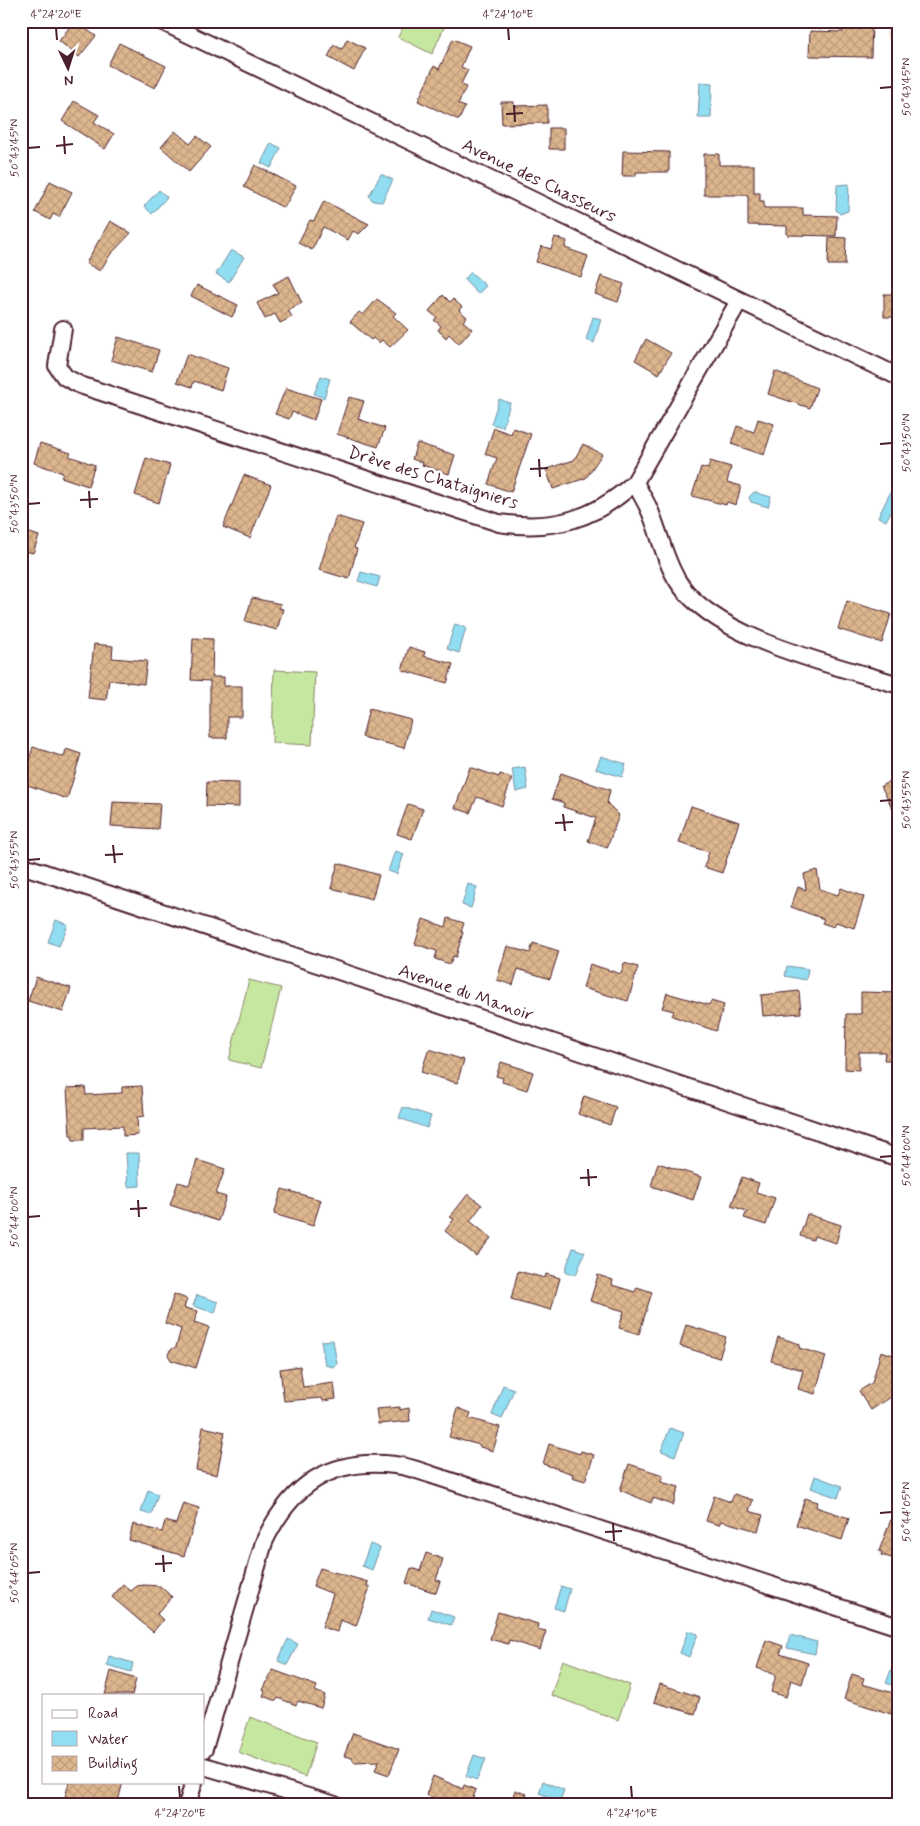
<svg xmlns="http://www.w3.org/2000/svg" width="920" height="1826" font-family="Mynerve,sans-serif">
<defs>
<pattern id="building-cross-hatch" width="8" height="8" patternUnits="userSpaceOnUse" patternTransform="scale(1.25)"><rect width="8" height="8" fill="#ddb68e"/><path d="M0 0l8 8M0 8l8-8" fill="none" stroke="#bf9c7b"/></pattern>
</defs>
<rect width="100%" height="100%" fill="#fff"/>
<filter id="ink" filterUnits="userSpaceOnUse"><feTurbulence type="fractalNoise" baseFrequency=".02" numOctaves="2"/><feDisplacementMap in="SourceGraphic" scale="10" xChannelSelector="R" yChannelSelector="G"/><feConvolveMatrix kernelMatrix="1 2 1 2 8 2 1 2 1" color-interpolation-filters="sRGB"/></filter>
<g filter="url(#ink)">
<path fill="#f5e9dd" d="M886 21H899V44L886 38Z"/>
<path fill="#c6e7a0" stroke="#888366" d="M406 21H447L432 54 398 37Z
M274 670 315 672 312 745 272 743Z
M249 980 281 988 261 1068 229 1060Z
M563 1660 630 1685 618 1720 551 1695Z
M250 1717 317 1742 305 1777 238 1752Z"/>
<path fill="#91ddf1" stroke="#7591a2" d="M700 82 712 83 711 118H698Z
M271 143 281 148 271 168 261 163Z
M381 174 393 180 382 202 373 201 369 196Z
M849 184 848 211 840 214 836 210 837 185Z
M159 190 167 197 152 214 144 206Z
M231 250 244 257 229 282 216 274Z
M471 272 486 286 478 294 464 280Z
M593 317 601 319 594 343 586 340Z
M321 376 330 379 324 398 314 394Z
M499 399 510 403 503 427 491 424Z
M892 489 899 492V496L886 521 878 517Z
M754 492 771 497 768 507 751 502 749 497Z
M361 572 380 577 377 587 358 581Z
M455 624 466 628 459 653 447 649Z
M601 756 626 764 622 777 596 769Z
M525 767 528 789 516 792 512 769Z
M395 851 404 854 397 874 388 871Z
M468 884 477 887 471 908 462 905Z
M56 920 68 925 59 946 48 942Z
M787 966 808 969 806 980 785 976Z
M403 1107 431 1116 427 1128 399 1118Z
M126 1153H139L140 1186 128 1187Z
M573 1248 585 1252 576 1275 565 1271Z
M197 1295 218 1302 215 1313 193 1306Z
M333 1340 337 1364 332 1367 325 1365 321 1341Z
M503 1385 514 1389 502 1419 492 1415Z
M670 1428 684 1433 675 1456 661 1451Z
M815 1476 842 1486 838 1498 811 1488Z
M148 1490 158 1494 151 1515 141 1512Z
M370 1544 380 1548 372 1570 362 1566Z
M561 1586 570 1589 564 1611 554 1608Z
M431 1609 454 1617 451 1625 428 1618Z
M688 1631 698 1634 689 1657 680 1653Z
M790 1635 817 1642 815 1654 787 1648Z
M288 1639 298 1644 287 1665 278 1661Z
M109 1656 133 1663 131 1672 107 1665Z
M894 1662 899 1663 898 1687 886 1683Z
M474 1755 486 1759 477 1780 466 1776Z
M543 1781 564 1790 560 1801 539 1793Z"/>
<path fill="url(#building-cross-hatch)" stroke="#4a1f2b" d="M74 21 96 36 79 57 59 41Z
M853 21H872L871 57 809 56 810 31 843 32V28H853Z
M347 39 365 48 354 71 328 57 334 45 342 49Z
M453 39 470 46 461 67 468 70 461 84 466 87 458 104 465 107 459 120 418 101 434 66 439 69Z
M119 43 166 66 155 88 108 65Z
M74 101 99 115 94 122 114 134 105 149 62 121Z
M501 102H514V106L547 105V123L502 124Z
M549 128H564V149H549Z
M175 131 190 144 197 136 211 147 189 172 161 147Z
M623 151 669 152V172H636V176H622Z
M704 154H719V165H754V193H760V201H764V208H803V215L837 216 836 236 787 235V226L748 225V195H704Z
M255 165 296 186 284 208 244 187Z
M50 181 72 192 59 217 53 214 50 220 35 212Z
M324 201 369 224 359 234 353 231 348 240 323 227 312 250 298 243 310 220 314 221Z
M110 221 131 233 110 255 100 271 86 263Z
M555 237 567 241 565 248 588 256 581 277 536 262 541 246 551 249Z
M829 237 846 238 845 265H828Z
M289 276 302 303 288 310 292 317 280 323 275 314 265 319 257 303 278 293 273 284Z
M601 276 624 284 618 302 595 294Z
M197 285 238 305 232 317 191 296Z
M884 294H899V317H884Z
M443 295 450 302 453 299 462 307 459 310 467 317 463 321 472 329 459 344 449 334 446 338 438 330 441 326 434 320 437 318 429 311Z
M377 299 396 313 393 316 408 330 390 347 382 340 379 343 373 338 371 340 350 322 359 312 363 315Z
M118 337 159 350 152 372 111 360Z
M646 339 671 353 659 374 635 360Z
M187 354 228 368 221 390 194 381 192 387 177 382Z
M775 371 817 388 810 408 768 394Z
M286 388 321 399 314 420 292 412 289 419 275 414Z
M349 397 364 401 358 419 385 428 378 447 337 434Z
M758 419 774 424 764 455 731 444 737 426 754 432Z
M494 428 511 434 513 428 531 434 511 492 488 484 497 458 485 454Z
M40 443 71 453 69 456 95 465 88 486 61 477 63 473 34 463Z
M417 443 455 455 449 474 422 465 423 463 412 459Z
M583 444 602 454 586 478 553 489 546 469 574 460Z
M146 458 170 465 159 503 135 495Z
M710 461 731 467 727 482 741 486 736 505 727 502 726 505 692 496 701 467 708 469Z
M244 475 271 485 250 538 223 527Z
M336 516 362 524 354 548 357 549 349 579 319 570Z
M21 530 39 536 33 553 21 550Z
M252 598 281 604 279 608 283 609 277 630 245 621Z
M847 601 891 614 882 643 838 629Z
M193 638 213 639 212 677H224V686H242V717H227V738H210V681L191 680Z
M94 644 113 646 112 658 147 661 144 684 109 680 106 700 88 698Z
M409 647 425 652 424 656 453 664 447 683 402 670Z
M369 709 411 720 404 748 362 737Z
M33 747 64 757 66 749 81 754 67 799 22 783Z
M470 767 499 777 500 774 512 778 502 806 477 797 470 813 455 808Z
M561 773 610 790 607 803 619 815 607 848 588 841 596 818 563 807 564 803 552 799Z
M899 776V821L881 786Z
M207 782 239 783V807L206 806Z
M113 802 160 804 158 829 111 826Z
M408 804 423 809 412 839 397 834Z
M691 806 739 822 722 873 704 867 709 852 679 843Z
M338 863 379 875 372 899 331 888Z
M817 870 820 889 838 895 841 888 864 897 854 928 836 922 834 927 822 923 824 919 791 907 798 887 806 890 804 874Z
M448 918 464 923 461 932H463L456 957 453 956 450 964 435 959 437 951 415 944 423 919 446 927Z
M533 943 559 951 550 979 518 969 513 985 497 980 507 946 530 953Z
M624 963 638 967 628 1001 583 988 590 964 621 974Z
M36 977 71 988 63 1012 28 1001Z
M799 991 801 1013 763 1016 761 995Z
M861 992 899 993V1060H884L885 1052H859V1070L845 1069 846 1014H861Z
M667 993 709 1005 711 1001 724 1005 716 1031 672 1016 674 1011 662 1008Z
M429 1049 464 1060 457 1083 421 1072Z
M501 1062 533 1072 527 1090 502 1082 503 1078 496 1076Z
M142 1086 144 1116 137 1117 138 1135 123 1136V1126L84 1128V1140H73L72 1135H70L67 1088 85 1087 86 1095 122 1093V1087Z
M584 1096 616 1107 610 1125 578 1114Z
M197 1160 225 1169 216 1194 226 1197 218 1221 170 1205 178 1182 189 1185Z
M658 1163 701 1177 693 1200 651 1186Z
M742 1177 759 1183 756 1192 775 1198 766 1225 744 1218 747 1211 731 1206Z
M282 1189 321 1200 313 1226 274 1214Z
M468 1194 482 1205 470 1221 491 1238 476 1256 445 1231 454 1219 450 1217Z
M807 1214 841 1225 836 1243 814 1236 813 1240 800 1236Z
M518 1271 545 1278 546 1274 560 1278 551 1310 511 1299Z
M598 1275 613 1280 612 1285 635 1292 637 1287 652 1292 639 1334 619 1328 624 1311 590 1301Z
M174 1294 187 1299 184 1308 198 1311 194 1322 209 1327 196 1368 171 1360 168 1355 170 1350 176 1347 181 1329 165 1323Z
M686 1325 726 1337 719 1358 680 1346Z
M778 1337 800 1344 799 1348 826 1356 815 1394 798 1389 803 1370 771 1361Z
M881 1351 899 1357V1374L891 1397 871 1410 859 1391 872 1383Z
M300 1366 303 1387 334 1383 336 1399 323 1401 322 1398 284 1401 280 1369Z
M400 1407V1410L409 1408 410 1421 378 1424 376 1409Z
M458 1408 471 1413 469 1418 500 1427 493 1451 480 1447V1445L449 1437Z
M203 1427 225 1432 217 1475 196 1470Z
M549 1444 580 1454 581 1451 594 1455 585 1481 572 1477 573 1474 543 1464Z
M629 1464 663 1475 661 1482 679 1487 673 1505 653 1498 651 1503 620 1490Z
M734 1494 753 1500 749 1511 763 1515 758 1531 721 1521 719 1525 706 1521 714 1496 731 1502Z
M805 1498 818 1502 816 1507 849 1518 842 1540 796 1525Z
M183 1503 199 1508 184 1556 129 1540 133 1524 162 1532 165 1521 176 1524Z
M896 1506H899V1560L881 1555 882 1552 879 1551Z
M426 1553 443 1559 436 1580 440 1581 436 1593 406 1583 411 1568 420 1571Z
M320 1568 368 1582 367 1586 370 1587 356 1626 340 1620 337 1632 322 1627 333 1594 313 1586Z
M123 1584 131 1591 137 1586 144 1585 160 1586 172 1597 157 1614 163 1620 153 1632 112 1597Z
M498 1612 538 1624 537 1629 546 1631 540 1650 509 1640 508 1644 490 1639Z
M766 1640 783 1646 780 1654 808 1663 802 1684 791 1680 786 1697 771 1692 776 1675 757 1668Z
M273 1670 317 1686 315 1691 325 1695 321 1708 298 1701 296 1705 278 1698 276 1701 263 1696 265 1691 263 1690Z
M111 1671 136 1679 132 1695H105Z
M852 1674 864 1678 862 1684 897 1694 891 1714 844 1699Z
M660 1684 700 1697 695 1714 654 1702Z
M353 1733 399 1749 389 1775 375 1770 379 1761 354 1762 352 1758 344 1756Z
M433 1776 463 1789 464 1785 476 1790 470 1805H451L426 1795Z
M69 1782H123L117 1805H63Z
M515 1790 527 1794 523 1805H510Z"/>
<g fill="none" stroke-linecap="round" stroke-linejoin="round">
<defs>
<path id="minor" d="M161 21 899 377
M63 329 57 366 65 377 80 385 499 523C553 531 594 520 635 482L739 301
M635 482C639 491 645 500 649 509 660 533 664 560 679 583 717 640 835 665 899 685
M21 865 899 1158
M204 1749 264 1542C291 1485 330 1457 395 1465 407 1466 420 1471 432 1475L899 1627
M204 1766 335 1805
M187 1805 194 1782"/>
</defs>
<use href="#minor" stroke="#4a1f2b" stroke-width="20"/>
<use href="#minor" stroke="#fff" stroke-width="16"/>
</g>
</g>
<path fill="none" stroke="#4a1f2b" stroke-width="2" d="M56 28 57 40M508 28 509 40M880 88 892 87M514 105 515 122M506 114 523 113M64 136 65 154M56 146 73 144M28 148 40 147M880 444 892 443M539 459 540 477M530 469 548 468M89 491 90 508M80 500 98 499M28 504 40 503M880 801 892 800M563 814 565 831M555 823 573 822M113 845 115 863M105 855 123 854M28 860 40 859M880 1157 892 1156M588 1169 589 1186M580 1178 597 1177M138 1200 139 1217M130 1209 147 1208M28 1217 40 1216M880 1513 892 1512M613 1523 614 1541M605 1532 622 1531M163 1555 164 1572M155 1564 172 1563M28 1573 40 1572M179 1786 180 1798M631 1786 632 1798"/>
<g text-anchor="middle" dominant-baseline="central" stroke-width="5" stroke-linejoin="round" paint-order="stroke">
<g font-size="18" fill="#4a1f2b" stroke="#fff">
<text transform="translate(539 181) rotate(26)">Avenue des Chasseurs</text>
<text transform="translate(433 478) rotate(17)">Drève des Chataigniers</text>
<text transform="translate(466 993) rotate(19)">Avenue du Manoir</text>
</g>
</g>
<rect width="920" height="1826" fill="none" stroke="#fff" stroke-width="55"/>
<rect x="42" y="1694" width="162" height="90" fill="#ffffff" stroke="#b7a5aa"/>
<rect x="52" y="1710" width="25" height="8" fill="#ffffff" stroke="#b7a5aa"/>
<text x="88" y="1718" font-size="15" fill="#4a1f2b">Road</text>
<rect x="52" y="1731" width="25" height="15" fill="#91ddf1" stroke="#b7a5aa"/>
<text x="88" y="1744" font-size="15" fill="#4a1f2b">Water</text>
<rect x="52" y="1756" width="25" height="15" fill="url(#building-cross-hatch)" stroke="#b7a5aa"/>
<text x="88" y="1768" font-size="15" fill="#4a1f2b">Building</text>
<g transform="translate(68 68) rotate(176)" stroke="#ffffff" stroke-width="4" paint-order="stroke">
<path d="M0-4L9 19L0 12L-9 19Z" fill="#4a1f2b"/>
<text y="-8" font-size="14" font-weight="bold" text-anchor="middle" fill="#4a1f2b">N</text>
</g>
<rect x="28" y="28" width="864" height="1770" fill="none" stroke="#4a1f2b" stroke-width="2"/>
<g font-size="12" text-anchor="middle" fill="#4a1f2b">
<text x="56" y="18">4°24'20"E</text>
<text x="508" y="18">4°24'10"E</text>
<text transform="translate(906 87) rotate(-90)" y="4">50°43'45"N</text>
<text transform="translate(14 148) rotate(-90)" y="4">50°43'45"N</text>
<text transform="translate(906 443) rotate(-90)" y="4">50°43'50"N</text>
<text transform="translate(14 504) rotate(-90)" y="4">50°43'50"N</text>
<text transform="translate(906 800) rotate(-90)" y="4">50°43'55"N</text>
<text transform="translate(14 860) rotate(-90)" y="4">50°43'55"N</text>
<text transform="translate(906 1156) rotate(-90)" y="4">50°44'00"N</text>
<text transform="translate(14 1217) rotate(-90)" y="4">50°44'00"N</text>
<text transform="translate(906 1512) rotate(-90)" y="4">50°44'05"N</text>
<text transform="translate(14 1573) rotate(-90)" y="4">50°44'05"N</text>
<text x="180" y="1817">4°24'20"E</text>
<text x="632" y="1817">4°24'10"E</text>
</g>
</svg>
